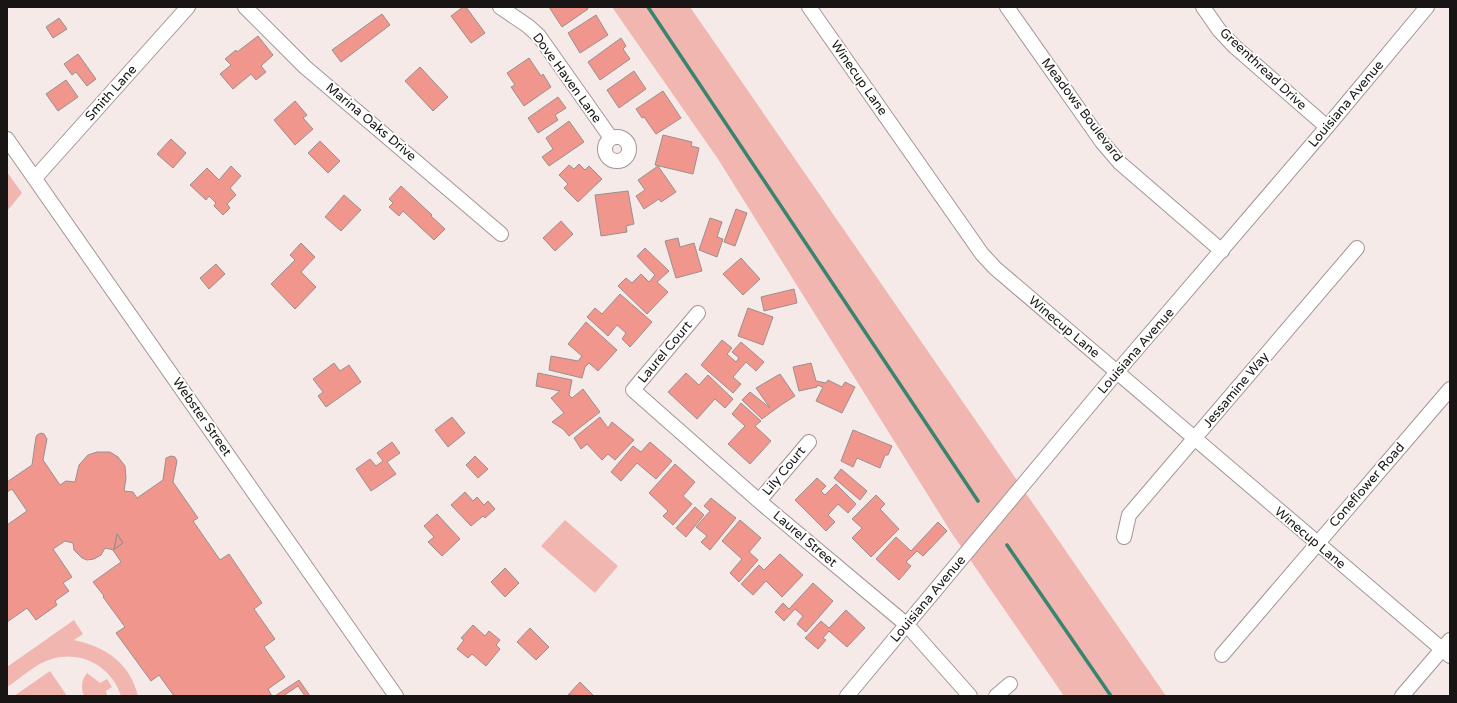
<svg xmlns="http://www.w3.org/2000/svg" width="1457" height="703" font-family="'Varela Round',sans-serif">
<rect width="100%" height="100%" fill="#f5eae8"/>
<path fill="#f0b6af" d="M612 7H690L1166 696H1064L951 532 718 159Z
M7 172 22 193 7 211Z
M565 520 618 566 595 593 541 546Z
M74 620 83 634 74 640C106 647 130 663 138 696H121C112 667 81 650 52 659 36 663 21 678 7 687V667Z
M50 671 67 696H14Z
M87 673 100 683 107 679 112 687 106 691 107 696H84C81 688 81 680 87 673Z"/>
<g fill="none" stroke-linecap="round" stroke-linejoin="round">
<path stroke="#39846e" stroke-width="3.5" d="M648 7 978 501
M1007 545 1111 696"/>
</g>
<path fill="#f1968d" stroke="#9a8f8e" d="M463 7H466L485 33 471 43 451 16Z
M549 7H587L588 9 562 27Z
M382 14 390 25 341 62 332 50Z
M596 15 608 35 580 53 568 33Z
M59 18 67 29 53 38 46 27Z
M258 36 273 55 261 66 266 72 256 80 251 74 233 89 220 74 231 65 225 59 236 50 237 52Z
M621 38 626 46 623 49 630 59 600 80 588 62Z
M78 54 96 79 87 86 76 72 72 75 64 64Z
M529 58 541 76 543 74 551 87 524 106 511 87 515 85 507 73Z
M420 67 448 97 433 111 405 81Z
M634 71 646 89 619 108 607 90Z
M66 80 78 97 58 111 46 94Z
M663 91 681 118 656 134 644 117 642 118 636 109Z
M558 97 566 108 555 115 558 120 538 133 528 118Z
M295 101 307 115 303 118 313 129 295 145 274 120Z
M569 121 584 142 549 166 542 157 553 149 546 138Z
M663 135 692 142 691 146 699 148 693 174 655 165Z
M171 139 186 153 173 168 157 154Z
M320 141 340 161 328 173 308 153Z
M579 164 585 170 589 166 602 179 578 202 564 188 568 184 559 175 569 165 574 169Z
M231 166 241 176 230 188 236 195 227 204 230 208 223 215 214 206 216 203 209 196 206 200 190 185 207 168 219 180Z
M658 166 676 192 661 202 659 199 644 209 636 196 645 190 638 180Z
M401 186 432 215 431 216 445 229 434 240 403 211 399 216 389 207 393 203 389 199Z
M628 191 634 224 626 226 627 232 601 236 595 195Z
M344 195 361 210 341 231 325 217Z
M736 209 747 213 735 246 724 242Z
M710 218 722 222 717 237 723 239 717 257 699 250Z
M561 221 573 234 555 251 543 238Z
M678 238 680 247 694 243 702 271 676 278 665 241Z
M301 243 315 257 301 272 316 287 295 309 271 284 295 260 290 255Z
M645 248 669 271 657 282 668 292 647 314 618 286 626 278 632 283 641 274 649 282 655 275 637 256Z
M741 258 760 279 743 295 723 274Z
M216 264 225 274 209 289 200 278Z
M794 289 797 303 764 311 761 297Z
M620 294 652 322 630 347 622 339 626 333 617 325 608 336 587 317 595 308 602 314Z
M748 308 773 317 763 345 738 336Z
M586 322 617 350 598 371 589 363 585 367 582 378 549 370 551 356 578 361 582 356 568 344Z
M722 340 732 348 727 354 736 362 739 358 732 352 741 342 764 362 756 371 746 362 733 377 741 384 733 393 701 365Z
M334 363 340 371 349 365 361 382 326 407 318 396 323 392 313 379Z
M811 363 816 381 826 383 828 380 842 387 845 382 855 387 842 413 816 401 823 387 817 385V387L799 391 793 367Z
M538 373 572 380 569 395 572 398 583 389 600 412 569 436 563 429 552 422 564 413 551 398 560 391 536 386Z
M686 373 699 385 708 375 733 399 725 408 715 399 697 419 668 392Z
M780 374 795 396 781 405 762 419 742 400 750 392 770 408 756 388Z
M741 403 761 421 755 426 771 441 750 464 728 444 745 426 732 414Z
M452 417 465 433 448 447 435 430Z
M600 417 608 428 612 422 634 440 615 460 608 454 602 460 587 444 581 449 574 438Z
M853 430 892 446 888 455H885L880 468 857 458 853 467 841 461Z
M41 433 44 434 47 439 43 460 60 485 66 481 75 482 79 465 88 455 97 452H110L118 457 125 466 126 478 124 491 133 492 137 498 163 480 166 458 171 456 175 457 177 461 173 482 198 518 193 521 220 560 229 554 262 603 254 609 275 639 264 647 285 677 268 689 272 696H174L159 675 151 681 116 633 125 627 103 597 104 596 93 582 121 562 113 550 123 543 117 534 114 550 105 548 101 555 94 559 87 560 82 558 74 550 73 543 65 541 53 549 72 577 63 583 69 591 55 601 57 605 36 620 27 608 7 622V525L27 511 12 489 7 492V482L32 465 36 437 37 435Z
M392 442 400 453 387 462 396 474 371 491 356 469 370 459 376 466 383 461 377 453Z
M650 442 672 461 656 479 637 463 621 481 611 472 633 446 641 452Z
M475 456 488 469 478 478 466 465Z
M675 464 695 482 683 496 692 504 673 525 663 516 668 511 649 493Z
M841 469 867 491 860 500 834 478Z
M817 478 826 486 821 491 825 495 836 484 856 504 848 513 838 504 828 515 835 522 826 531 795 500Z
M465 492 473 501 477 497 484 505 488 501 495 509 485 518 483 516 471 526 451 505Z
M876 495 885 504 880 509 899 529 871 557 852 538 862 528 852 519Z
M711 498 736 518 710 550 701 542 707 536 696 527 710 511 704 506Z
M695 507 704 515 686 537 676 528Z
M437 514 460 539 442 556 428 542 434 537 424 526Z
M740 520 761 538 749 552 758 560 739 582 730 573 742 559 722 541Z
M938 522 947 531 923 556 917 551 906 562 911 566 899 580 876 559 896 537 911 551Z
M117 534 123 543 113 550H114Z
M780 554 803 575 782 597 766 581 753 595 741 584 759 565 764 570Z
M505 568 519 583 505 597 491 582Z
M813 583 833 601 806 632 797 624 803 616 795 609 784 621 775 612 783 603 789 609Z
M846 610 865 628 847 647 829 631 823 638 826 640 818 649 805 638 821 621 829 628Z
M473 625 485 636 489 631 500 640 496 645 500 649 486 666 472 654 468 658 457 649 464 640 461 638Z
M530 628 549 647 536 660 517 642Z
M299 680 310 696H305L298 686 283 696H275Z
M580 682 593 695 592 696 568 695Z"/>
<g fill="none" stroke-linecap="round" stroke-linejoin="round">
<defs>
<path id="minor" d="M245 7 305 67 501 234
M500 7 528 26 539 36 611 138
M809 7 982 254 995 268 1450 656
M1007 7 1102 142 1120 163 1222 251
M1203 7 1219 30 1234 46 1327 127
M605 149a12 12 0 1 1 24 0a12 12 0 1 1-24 0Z
M7 139 396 696
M35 178 188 7
M698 313 633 390 759 501 907 625 970 696
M759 501 809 442
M1124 537 1129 515 1357 248
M1222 655 1450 389
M847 696 1117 372 1327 127 1427 7
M996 696 1010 684
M1402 696 1450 640"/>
</defs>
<use href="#minor" stroke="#a19695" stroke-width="16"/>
<use href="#minor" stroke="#fff" stroke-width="14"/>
</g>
<g text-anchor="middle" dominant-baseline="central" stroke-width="4" stroke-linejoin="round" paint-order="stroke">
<g font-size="13" fill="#191514" stroke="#fff">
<text transform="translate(1263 69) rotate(43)">Greenthread Drive</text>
<text transform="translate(567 78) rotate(54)">Dove Haven Lane</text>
<text transform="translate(859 78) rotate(55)">Winecup Lane</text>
<text transform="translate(111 93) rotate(-48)">Smith Lane</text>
<text transform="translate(1346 104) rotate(-50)">Louisiana Avenue</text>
<text transform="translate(1082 110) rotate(53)">Meadows Boulevard</text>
<text transform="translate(371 122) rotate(40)">Marina Oaks Drive</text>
<text transform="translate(1064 327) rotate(40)">Winecup Lane</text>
<text transform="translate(1136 351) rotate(-49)">Louisiana Avenue</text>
<text transform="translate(665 352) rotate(-50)">Laurel Court</text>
<text transform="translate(1236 390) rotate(-50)">Jessamine Way</text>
<text transform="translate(202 417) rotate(55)">Webster Street</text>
<text transform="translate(784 471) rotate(-50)">Lily Court</text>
<text transform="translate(1367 485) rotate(-49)">Coneflower Road</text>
<text transform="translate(1310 538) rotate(40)">Winecup Lane</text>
<text transform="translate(805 539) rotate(40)">Laurel Street</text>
<text transform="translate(928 599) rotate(-50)">Louisiana Avenue</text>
</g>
</g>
<rect width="1457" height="703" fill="none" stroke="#191514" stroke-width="16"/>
</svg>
